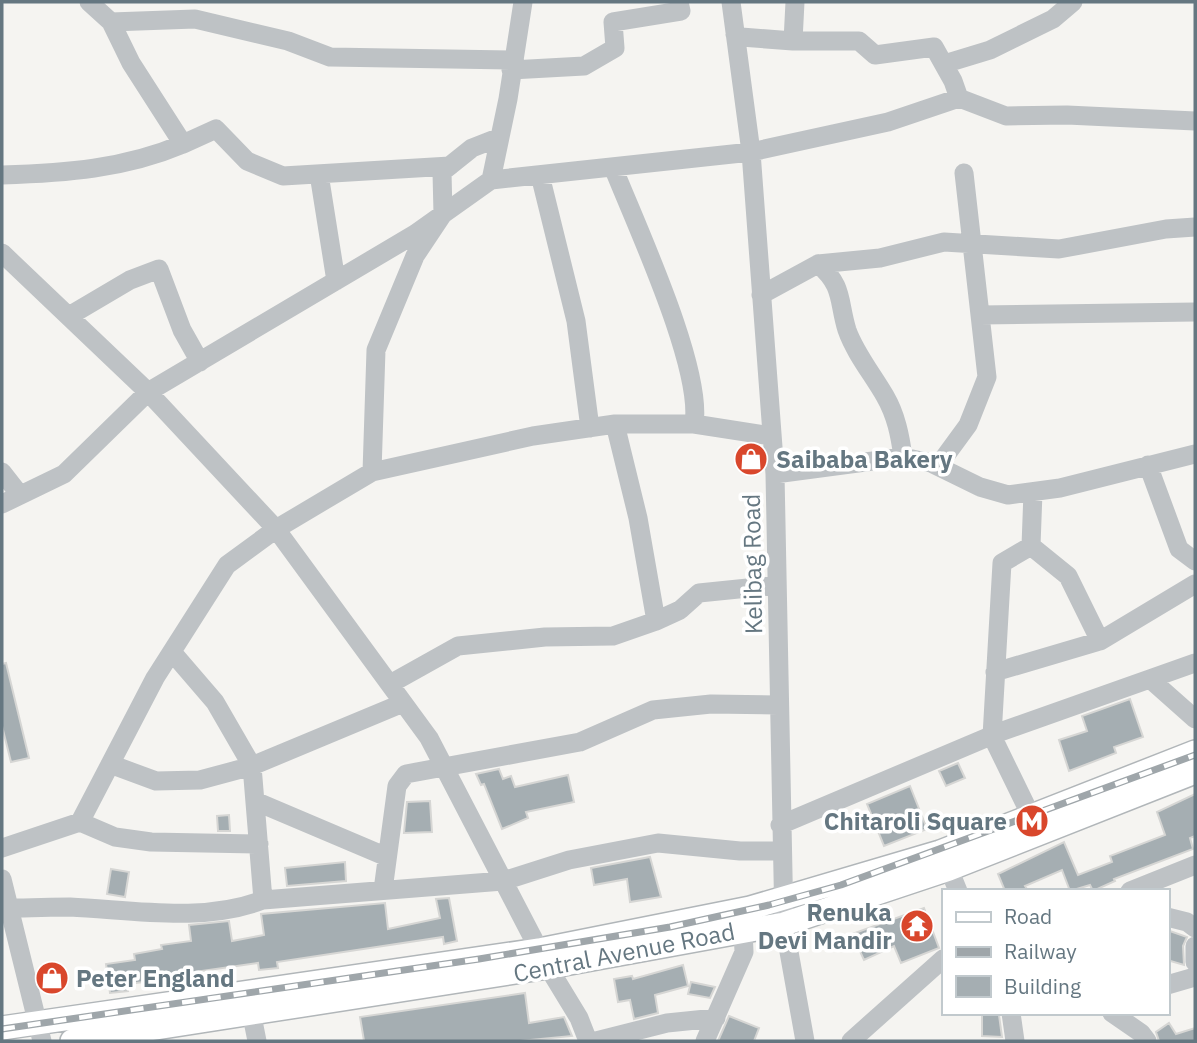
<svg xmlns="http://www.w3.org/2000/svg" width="1197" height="1043" font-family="'IBM Plex Sans',sans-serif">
<rect width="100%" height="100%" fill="#f5f4f1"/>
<path fill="#a5aeb2" stroke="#d6d6d4" stroke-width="2" d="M6 663 29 758 11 762 2 726V664Z
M1130 699 1143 737 1114 747 1116 753 1069 771 1059 740 1087 731 1082 716Z
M958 763 965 778 946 786 939 771Z
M499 769 503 779 511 776 515 787 568 775 574 802 526 812 528 818 502 829 484 784 481 785 476 774Z
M910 786 927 829 884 846 867 804Z
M1195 794V836L1190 838 1193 849 1114 879 1115 881 1093 891 1090 885 1070 891 1062 870 1025 886 1028 891H1005L998 874 1064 842 1078 875 1112 862 1110 856 1165 835 1157 812Z
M430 801 432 832 404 833 407 802Z
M229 815 230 831H218L217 816Z
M650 857 661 897 630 902 627 879 594 885 591 868Z
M345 862 346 881 287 886 285 868Z
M111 869 129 872 125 897 107 894Z
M449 898 457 941 444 944 443 937 277 962 278 968 259 970 258 963 152 978V981L127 984 128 991 110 993 106 964 135 960 134 954 162 949 161 945 191 941 189 925 229 921 232 941 264 935 261 914 385 903 388 929 440 918 436 899Z
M924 908 939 948 901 963 894 946 864 960 852 934Z
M1167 930 1187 937 1183 946 1184 965 1167 960Z
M683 965 688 986 655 995 658 1013 634 1019 630 1000 618 1002 614 979 632 976 633 979Z
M691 982 715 987 710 998 688 994Z
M525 993 529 1023 564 1017 572 1036 520 1041H364L360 1017Z
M982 1015H999L1002 1037 982 1036Z
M729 1016 759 1028 754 1041H718Z
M1169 1023 1176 1034 1195 1028V1041H1159L1156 1032Z"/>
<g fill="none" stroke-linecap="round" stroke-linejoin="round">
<defs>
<path id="major" d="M2 1028 539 950 750 908 940 852 1195 752
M72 1041 548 967 784 924 949 869 1195 772"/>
</defs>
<use href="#major" stroke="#b1b6b9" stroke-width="26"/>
<path stroke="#bec2c5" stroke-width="19" d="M89 2 111 22 195 19 288 41 330 57 512 60
M731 2 751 152 775 474 784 924 805 1041
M111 22 131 63 183 144 216 129 247 161 283 176 450 166
M735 34 741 37 793 41 795 2
M793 41H859L875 55 934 47 953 81 959 98
M944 64 990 50 1053 19 1073 2
M511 70 584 66 615 48 613 22 681 11 679 2
M613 167C636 225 703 368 694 424
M319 174 336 281
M2 175C65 173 124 169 183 144
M540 175 576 321 590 428
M491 180 508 99 523 2
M2 253 148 392 276 529 429 738 548 967 579 1018 588 1041
M818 264 880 258 944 242 1059 249 1166 229 1195 227
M761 295 818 264C844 286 838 301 847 330 855 353 873 375 885 396 896 415 900 435 903 457L931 463 980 487 1008 495 1060 488 1195 454
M980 315 1195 312
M69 316 130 280 159 269 182 330 200 362
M1148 465 1179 549 1195 561
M938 466 968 425 987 377 964 173
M2 472 20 495
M372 472 376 350 415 256 443 214 442 172 472 148 500 137
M775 474 903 457
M2 504 64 474 148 392 415 234 491 180 751 152 888 122 959 98 1006 116 1067 115 1195 121
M1031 546 1068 576 1100 641
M656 621 680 610 699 593 777 585
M995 672 1100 641 1195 584
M1150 679 1195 719
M390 684 458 646 545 637 613 636 656 621 638 518 615 424
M110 764 156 781 200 780 252 766 215 702 172 652
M255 801 387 857
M1031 816 992 736 1002 563 1031 546 1033 492
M80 822 115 837 151 842 259 844
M780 825 1000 732 1195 663
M2 848 80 822 155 678 227 565 276 529 372 472 533 436 615 424H694L772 436
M949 869 958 891
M2 879 42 1041
M383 890 397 786 406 774 580 742 653 710 711 704 778 705
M1130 891 1195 865
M263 900 503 881 569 860 658 843 740 851H780
M11 908C31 908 51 907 70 907 133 910 203 923 263 900L252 766 403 703
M1167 917 1187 922 1195 928
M1195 946V962
M1167 985 1195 977
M1011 1013 1015 1041
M1112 1013 1141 1033 1147 1041
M252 1016 257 1041
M596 1041 667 1023 716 1018
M705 1041 744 952 743 930
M851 1041 943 959"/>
<use href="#major" stroke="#fff" stroke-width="23"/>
<defs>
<path id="rail" d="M2 1029 479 959 670 927 769 905 841 885 1195 755"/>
</defs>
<use href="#rail" stroke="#9fa6aa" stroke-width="7"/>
<use href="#rail" stroke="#fff" stroke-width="4.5" stroke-dasharray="13" stroke-linecap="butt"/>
</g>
<defs>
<symbol id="shop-disc" viewBox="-11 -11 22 22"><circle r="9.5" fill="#d9472c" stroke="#fff"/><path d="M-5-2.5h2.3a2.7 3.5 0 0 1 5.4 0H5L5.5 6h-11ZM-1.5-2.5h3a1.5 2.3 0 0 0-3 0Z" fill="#fff"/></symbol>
<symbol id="metro-disc" viewBox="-11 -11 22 22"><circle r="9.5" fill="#d9472c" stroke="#fff"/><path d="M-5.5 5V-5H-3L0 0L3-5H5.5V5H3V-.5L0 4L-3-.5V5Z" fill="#fff"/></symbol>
<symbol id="temple-disc" viewBox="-11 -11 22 22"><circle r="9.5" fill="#d9472c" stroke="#fff"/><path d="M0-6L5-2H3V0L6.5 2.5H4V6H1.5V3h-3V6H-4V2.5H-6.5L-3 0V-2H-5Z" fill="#fff"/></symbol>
</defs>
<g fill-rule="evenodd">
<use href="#shop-disc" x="732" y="440" width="38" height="38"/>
<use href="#metro-disc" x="1013" y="802" width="38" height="38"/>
<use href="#temple-disc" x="898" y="907" width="38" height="38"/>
<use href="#shop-disc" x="33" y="959" width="38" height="38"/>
</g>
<g text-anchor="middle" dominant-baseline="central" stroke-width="7" stroke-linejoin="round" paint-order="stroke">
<g font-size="24" font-weight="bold" fill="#657781" stroke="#fff" text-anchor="start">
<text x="776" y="459">Saibaba Bakery</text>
<text x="1007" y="821" text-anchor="end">Chitaroli Square</text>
<text x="892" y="912" text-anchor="end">Renuka<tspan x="892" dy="28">Devi Mandir</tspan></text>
<text x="76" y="978">Peter England</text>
</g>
<g font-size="24" fill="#657781" stroke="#fff">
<text transform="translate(752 564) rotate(-91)">Kelibag Road</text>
<text transform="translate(624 952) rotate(-11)">Central Avenue Road</text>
</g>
</g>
<rect width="1197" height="1043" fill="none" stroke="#657781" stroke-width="7"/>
<rect x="942" y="889" width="228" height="126" fill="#ffffff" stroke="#c1c9cd" stroke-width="2"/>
<rect x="956" y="912" width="35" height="10" fill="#ffffff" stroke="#c1c9cd" stroke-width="2"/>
<text x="1004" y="924" font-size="21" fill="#657781">Road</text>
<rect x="956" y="947" width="35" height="10" fill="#9fa6aa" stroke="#c1c9cd" stroke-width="2"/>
<text x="1004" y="959" font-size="21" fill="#657781">Railway</text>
<rect x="956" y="976" width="35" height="21" fill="#a5aeb2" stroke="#c1c9cd" stroke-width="2"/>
<text x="1004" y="994" font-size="21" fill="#657781">Building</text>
</svg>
